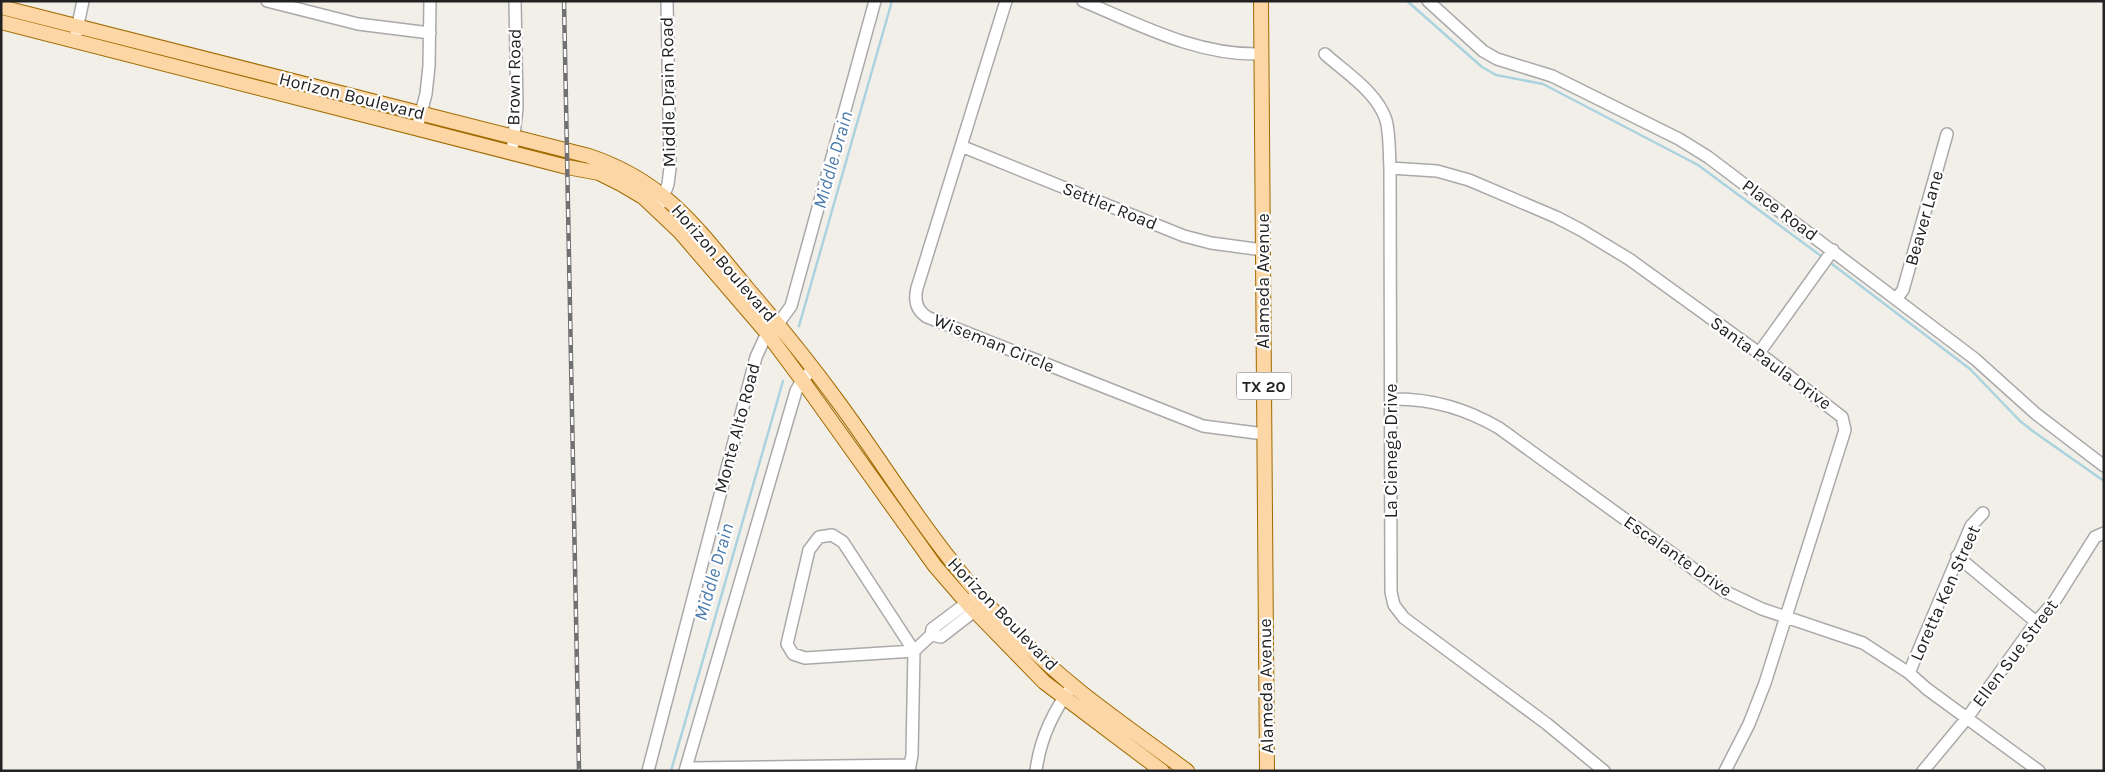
<svg xmlns="http://www.w3.org/2000/svg" width="2105" height="772" font-family="Karla,sans-serif">
<rect width="100%" height="100%" fill="#f2efe9"/>
<g fill="none" stroke-linecap="round" stroke-linejoin="round">
<path stroke="#aad3df" stroke-width="2.5" d="M1407 1 1482 67 1496 75 1543 84 1698 165 1821 256
M1832 264 1970 369 2020 421 2034 432 2104 481
M799 326 892 1
M671 771 783 381"/>
<defs>
<path id="minor" d="M267 1 358 24 430 33
M1006 1 917 288C914 300 916 310 927 317L1203 426 1264 434
M1083 1C1140 25 1198 56 1262 54
M1428 1 1483 51 1497 59 1552 76 1679 139 1708 157 1975 359 2035 413 2104 466
M76 34 83 1
M1325 54C1346 73 1377 92 1386 120 1390 135 1389 152 1390 168L1391 592 1394 605 1404 618 1547 724 1604 771
M417 128 426 94 429 66 430 1
M513 144 517 108 515 1
M961 146 1184 236 1211 243 1263 250
M1390 168 1437 171 1469 180 1556 217 1581 230 1629 259 1759 353 1842 417 1845 430 1765 683 1749 724 1725 771
M661 203 668 184 670 168 667 1
M1897 298 1903 290 1947 134
M1759 353 1833 250
M1391 399C1431 398 1465 408 1499 428L1724 591 1762 609 1863 643 1909 673 1927 689 2039 771
M832 535 843 542 914 651 805 658 793 654 787 644 809 550 819 537Z
M1957 556 2036 622
M972 599 932 629 931 635 941 637 981 606
M1909 673 1971 526 1983 513
M694 768 909 765
M648 771 756 357 767 333 778 324 791 306 875 1
M685 771 796 391 802 380 813 369
M909 771 912 755 914 651 931 635
M1036 771C1040 738 1053 711 1073 685
M1923 771 1967 718 2036 622 2054 602 2095 537 2104 533"/>
<path id="major" d="M1261 1 1267 771
M1 7 589 156C666 182 697 228 747 288 779 325 810 363 839 403 878 456 912 512 953 563 989 610 1036 656 1082 693 1116 720 1152 745 1187 771
M1 22 567 167 599 173 621 184 643 197 680 232 767 333 802 380 935 566 967 603 1044 682 1162 771"/>
</defs>
<use href="#minor" stroke="#a9a9a9" stroke-width="14"/>
<use href="#major" stroke="#a06b00" stroke-width="16"/>
<use href="#minor" stroke="#fff" stroke-width="11"/>
<use href="#major" stroke="#fcd6a4" stroke-width="14"/>
<defs>
<path id="rail" d="M564 1 579 771"/>
</defs>
<use href="#rail" stroke="#707070" stroke-width="4.5"/>
<use href="#rail" stroke="#fff" stroke-width="2.5" stroke-dasharray="8" stroke-linecap="butt"/>
</g>
<g text-anchor="middle" dominant-baseline="central" stroke-width="4.5" stroke-linejoin="round" paint-order="stroke">
<rect fill="#fff" stroke="#646464" stroke-width="1" x="1236.5" y="372.5" width="55" height="27" rx="4"/>
<g font-size="16" font-weight="bold" fill="#222">
<text x="1264" y="386">TX 20</text>
</g>
<g font-size="18" fill="#222" stroke="#fff">
<text transform="translate(514 77) rotate(-89)">Brown Road</text>
<text transform="translate(668 92) rotate(-91)">Middle Drain Road</text>
<text transform="translate(352 96) rotate(14)">Horizon Boulevard</text>
<text transform="translate(1110 206) rotate(22)">Settler Road</text>
<text transform="translate(1780 210) rotate(37)">Place Road</text>
<text transform="translate(1924 218) rotate(-74)">Beaver Lane</text>
<text transform="translate(724 263) rotate(49)">Horizon Boulevard</text>
<text transform="translate(1263 281) rotate(-90)">Alameda Avenue</text>
<text transform="translate(994 343) rotate(22)">Wiseman Circle</text>
<text transform="translate(1771 363) rotate(36)">Santa Paula Drive</text>
<text transform="translate(737 428) rotate(-75)">Monte Alto Road</text>
<text transform="translate(1391 451) rotate(-90)">La Cienega Drive</text>
<text transform="translate(1678 556) rotate(35)">Escalante Drive</text>
<text transform="translate(1945 593) rotate(-66)">Loretta Ken Street</text>
<text transform="translate(1003 614) rotate(46)">Horizon Boulevard</text>
<text transform="translate(2015 653) rotate(-53)">Ellen Sue Street</text>
<text transform="translate(1266 686) rotate(-91)">Alameda Avenue</text>
</g>
<g font-size="19" font-style="italic" fill="#4a7aab" stroke="#fff">
<text transform="translate(833 160) rotate(-74)">Middle Drain</text>
<text transform="translate(714 572) rotate(-74)">Middle Drain</text>
</g>
</g>
<rect width="2105" height="772" fill="none" stroke="#222222" stroke-width="5"/>
</svg>
